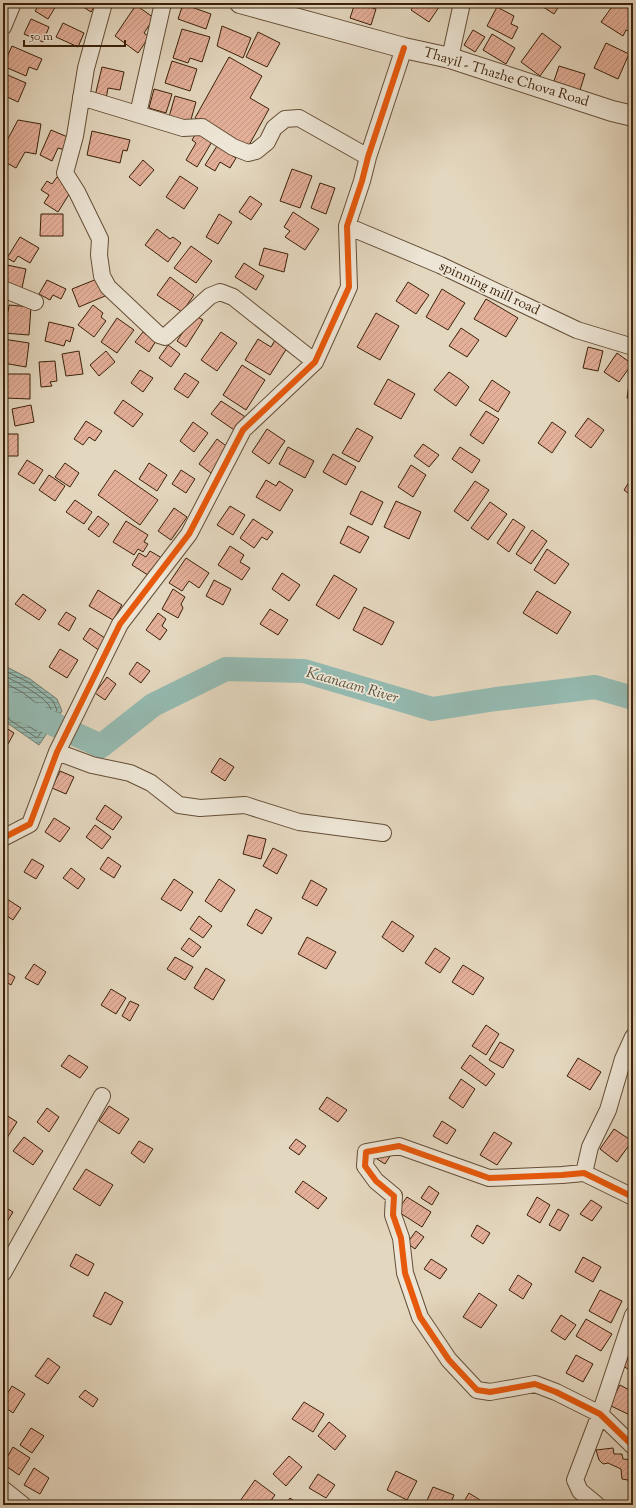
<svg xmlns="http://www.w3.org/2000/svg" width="636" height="1508" font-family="'Sorts Mill Goudy',serif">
<defs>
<pattern id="water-rules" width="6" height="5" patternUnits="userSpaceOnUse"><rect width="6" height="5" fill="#95bab1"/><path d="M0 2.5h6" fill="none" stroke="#7b978e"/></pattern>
<pattern id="building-hatch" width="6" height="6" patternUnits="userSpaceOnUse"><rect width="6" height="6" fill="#e4af99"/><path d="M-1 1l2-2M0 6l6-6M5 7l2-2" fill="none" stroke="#c49682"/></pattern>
</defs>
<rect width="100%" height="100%" fill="#e4d7bf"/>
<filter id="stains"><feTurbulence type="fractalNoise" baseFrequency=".005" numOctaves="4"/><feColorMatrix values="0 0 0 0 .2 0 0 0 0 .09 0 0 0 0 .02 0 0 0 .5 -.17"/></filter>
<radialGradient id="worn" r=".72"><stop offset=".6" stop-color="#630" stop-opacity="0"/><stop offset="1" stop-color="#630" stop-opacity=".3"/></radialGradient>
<path fill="url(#water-rules)" stroke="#717d6e" d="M3 665 30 679 57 699 62 711 39 745 3 720Z"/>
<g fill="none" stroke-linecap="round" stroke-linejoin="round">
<path stroke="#686e5d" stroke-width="1" d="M3 670 28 682 53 701 57 710 37 738 7 718 3 717
M3 675C16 682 46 696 51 709L36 731 9 713 3 712
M3 682 22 692 44 709 34 723 11 707 3 706"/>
<path stroke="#95bab1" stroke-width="24" d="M3 701 101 746 153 705 226 669 304 671 432 709 496 699 595 687 633 698"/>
</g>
<path fill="url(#building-hatch)" stroke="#3b2109" d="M35 3H52L56 6 48 19 35 11 39 5Z
M77 3H97L91 12Z
M355 3 376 9 371 25 350 18Z
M416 3H433L439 7 429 22 411 10Z
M537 3H561L554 14Z
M622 3H625L633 8V25L629 31 626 30 623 36 601 22 614 4 619 7Z
M183 4 211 14 206 29 178 19Z
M136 5 154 18 144 33 149 37 138 53 115 36Z
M497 7 514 16 511 24 518 27 512 39 487 26Z
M31 19 49 27 43 42 24 34Z
M63 23 84 33 78 47 56 37Z
M222 26 251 38 243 58 217 46Z
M182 29 210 37 202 62 190 58 188 63 173 58Z
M473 30 485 37 475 52 464 45Z
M258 32 280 43 267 67 246 57Z
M542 33 561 47 540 76 521 62Z
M492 34 515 48 506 64 483 50Z
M606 43 629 54 618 79 594 68Z
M12 46 42 59 37 70 29 67 26 76 3 66Z
M229 57 262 76 250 98 269 109 248 147 195 118Z
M172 61 197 69 190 91 165 83Z
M559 66 585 74 580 90 554 81Z
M102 67 124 72 120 90 108 88 106 99 95 96Z
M3 73 26 83 18 102 3 95Z
M154 89 172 94 166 113 149 108Z
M175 96 196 102 190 123 169 117Z
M18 120 41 124 36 154 25 152 16 168 3 161 8 151 3 148Z
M51 130 70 138 65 150 58 148 52 161 40 155Z
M198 130 213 140 197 167 186 160 196 143 192 140Z
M92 131 130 140 127 151 123 150 120 163 87 155Z
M217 146 236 158 230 168 220 162 215 171 205 165Z
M143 160 154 170 140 186 129 177Z
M292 169 312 176 300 208 280 201Z
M180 176 198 188 184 209 166 197Z
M57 177 73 188 58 212 44 203 49 195 41 190 47 181 52 184Z
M320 183 335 188 326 214 311 208Z
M250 196 262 204 251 220 239 212Z
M293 212 319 229 305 250 285 237 290 231 284 227Z
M41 214H63V236H40Z
M219 214 232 222 218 244 206 237Z
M157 229 170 239 173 237 181 243 168 262 145 245Z
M20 237 39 248 30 263 18 256 14 262 7 258Z
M191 246 212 261 196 283 174 268Z
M264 248 288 254 284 272 259 265Z
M244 263 264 276 256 290 235 277Z
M7 265 26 269 22 288 3 284Z
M170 277 194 295 182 312 157 295Z
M97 279 105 296 79 307 72 289Z
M47 280 66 289 61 299 53 295 50 300 39 294Z
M408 282 429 295 416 314 396 301Z
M442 289 465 303 448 330 426 317Z
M486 299 518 318 506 337 474 319Z
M9 305 31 307 29 335 3 333V312H8Z
M93 305 103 313 101 317 106 321 94 337 78 325Z
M376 313 399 326 380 360 357 347Z
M194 315 203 320 186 347 177 341Z
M117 318 134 330 117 353 101 342Z
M49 322 74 328 70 342 66 340 64 346 45 341Z
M461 328 479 340 467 357 449 346Z
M143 332 156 341 149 352 135 342Z
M221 332 237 343 217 371 201 360Z
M3 339 29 343 26 367 3 363Z
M258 339 271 347 275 340 287 348 270 375 245 360Z
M168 345 180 354 171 367 159 358Z
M588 347 603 351 598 371 583 368Z
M79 351 83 374 66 376 62 354Z
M106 351 115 362 99 376 90 365Z
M617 353 632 364 619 382 604 372Z
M55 361 57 381 50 382 52 386 41 387 39 362Z
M242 365 265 380 246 410 223 395Z
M140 370 153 378 143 392 131 383Z
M449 372 461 380 469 387 456 406 434 390Z
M185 373 199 382 188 398 174 389Z
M5 374H30V399L5 398Z
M630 378 633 379V399L627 398Z
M388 379 415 394 401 419 374 404Z
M492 380 510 392 498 412 479 400Z
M123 400 143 414 133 427 114 413Z
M221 401 247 418 237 432 211 414Z
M31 405 34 422 15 426 12 409Z
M486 411 499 419 483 444 470 435Z
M588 418 604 430 591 448 575 436Z
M86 421 102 431 95 441 89 437 83 445 74 439Z
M193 422 208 433 194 452 180 441Z
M552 422 566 432 552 453 538 443Z
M357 428 373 437 359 462 342 453Z
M267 429 285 441 269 464 252 452Z
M3 434H18V456H3Z
M217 439 229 448 221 456 211 473 199 464Z
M423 444 439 455 429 467 414 456Z
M633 446V466H629Z
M288 447 314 461 305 478 279 464Z
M460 447 480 460 472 473 452 459Z
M333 454 356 467 346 485 323 472Z
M27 460 43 470 34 484 18 474Z
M65 463 79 473 70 487 55 477Z
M149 463 167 475 157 491 139 479Z
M411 465 426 475 413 497 398 487Z
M115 470 158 500 140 525 98 495Z
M181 470 195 479 186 493 172 484Z
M49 475 65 486 55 501 39 490Z
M633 476V497L624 490Z
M266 480 276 486 279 481 293 490 280 511 256 497Z
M475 481 489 490 468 521 454 511Z
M361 491 383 502 372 525 350 514Z
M75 500 92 512 84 524 66 512Z
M396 501 421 512 409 539 384 527Z
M490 502 507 514 488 540 471 528Z
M230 506 245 515 233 535 217 525Z
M174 508 187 517 171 540 158 531Z
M98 516 109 524 99 537 88 529Z
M253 519 273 532 267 540 262 537 254 548 240 538Z
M513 519 525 527 509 552 497 543Z
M126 521 148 535 144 542 148 544 143 552 138 549 134 555 113 542Z
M348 526 369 537 360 553 340 543Z
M532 530 547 541 531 564 516 554Z
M230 546 244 555 240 562 250 568 242 580 218 565Z
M547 549 569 564 555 584 534 570Z
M150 551 162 558 151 577 132 565 139 553 146 557Z
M186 558 209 573 199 588 189 581 182 591 169 583Z
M282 573 300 585 289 601 272 589Z
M334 575 357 589 339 619 316 605Z
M214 580 231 589 223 605 206 596Z
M173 589 185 597 181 604 183 608 178 618 162 609Z
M98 590 122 605 113 620 89 606Z
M537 591 571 612 557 634 523 613Z
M23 594 46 610 39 620 15 604Z
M364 607 394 622 382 645 353 630Z
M270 609 288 620 278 635 260 624Z
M66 612 76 618 69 631 58 624Z
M158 613 166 619 162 626 167 630 160 640 146 630Z
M90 628 108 640 100 651 83 639Z
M60 649 78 660 67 678 49 667Z
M137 662 150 671 141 683 129 674Z
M107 677 116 684 105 700 95 693Z
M3 726 14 733 8 744 3 741Z
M3 751 7 753 3 761Z
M220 758 234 767 225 781 211 772Z
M60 771 74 777 66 794 52 788Z
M105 805 122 817 113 830 96 819Z
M54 818 70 828 60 842 45 832Z
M95 825 111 837 102 849 86 837Z
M248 835 266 839 261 859 243 854Z
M273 848 287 855 277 874 263 866Z
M108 857 121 866 114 878 100 869Z
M3 859 8 862 3 869Z
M32 859 44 866 36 879 24 872Z
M71 868 85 879 78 889 63 878Z
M174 879 193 892 181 911 161 899Z
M219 879 235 890 221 912 205 901Z
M311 880 327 889 317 906 302 898Z
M7 899 21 908 13 920 3 913V904Z
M256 909 272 918 262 934 247 925Z
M199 916 212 926 203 938 190 929Z
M392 921 414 936 403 952 382 937Z
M307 937 336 952 326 969 298 954Z
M189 938 201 947 193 957 181 949Z
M435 948 450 958 440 973 425 963Z
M175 957 193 967 185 980 167 969Z
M34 964 46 972 38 985 25 978Z
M463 965 484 978 473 995 452 982Z
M206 968 225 980 213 1000 194 988Z
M8 973 15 977 11 985 3 980Z
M111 989 126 998 116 1014 101 1005Z
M130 1001 139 1005 130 1021 122 1016Z
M486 1025 499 1034 486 1055 472 1046Z
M500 1042 514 1050 503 1068 489 1060Z
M69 1055 88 1067 80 1078 61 1066Z
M470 1055 495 1074 486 1086 461 1068Z
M578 1058 601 1072 590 1090 567 1076Z
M461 1079 475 1089 463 1108 449 1098Z
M327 1097 347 1110 338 1122 319 1109Z
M109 1106 129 1119 119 1134 99 1121Z
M47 1108 59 1117 49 1132 37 1122Z
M3 1113 17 1122 5 1141 3 1139Z
M442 1121 456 1130 447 1144 433 1136Z
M614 1129 632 1141 617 1162 600 1149Z
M494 1132 512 1143 497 1165 480 1155Z
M24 1137 43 1151 33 1165 13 1151Z
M296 1139 306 1146 299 1155 289 1148Z
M139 1141 153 1149 144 1163 131 1153Z
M382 1151 390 1156 385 1164 377 1159Z
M86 1169 113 1185 100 1206 73 1189Z
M303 1181 327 1198 318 1209 295 1192Z
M429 1186 439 1193 432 1205 421 1198Z
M407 1197 431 1212 422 1227 397 1211Z
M537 1197 550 1205 540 1223 527 1215Z
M591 1200 602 1207 592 1221 580 1214Z
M3 1206 13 1212 5 1225 3 1224Z
M558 1209 569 1215 560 1231 549 1225Z
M477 1225 490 1233 483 1244 471 1236Z
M416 1231 424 1237 415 1249 407 1243Z
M76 1254 94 1264 88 1276 70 1266Z
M583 1257 601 1267 593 1282 575 1272Z
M431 1259 447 1269 440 1279 424 1269Z
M518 1275 532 1284 523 1299 509 1290Z
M600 1290 622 1301 611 1323 589 1311Z
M105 1292 123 1302 111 1325 93 1316Z
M479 1293 497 1305 481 1328 463 1317Z
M561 1315 576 1325 565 1340 551 1331Z
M586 1319 612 1334 601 1351 576 1336Z
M629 1346 633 1349V1372L623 1366 628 1358 623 1355Z
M576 1355 593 1364 583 1382 566 1373Z
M48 1358 60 1367 48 1384 35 1376Z
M620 1385 633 1392V1414L632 1416 609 1405Z
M12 1386 25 1394 13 1413 3 1406V1401Z
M85 1390 98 1399 93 1407 79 1397Z
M304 1402 324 1414 313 1432 292 1419Z
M329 1422 346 1436 335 1450 318 1436Z
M31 1428 44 1436 32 1453 20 1445Z
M13 1447 30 1458 19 1475 3 1464Z
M613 1448 614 1454H622L623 1459 633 1460V1489L630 1490 628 1480 622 1479 621 1469 608 1463 603 1464 599 1460 596 1450Z
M289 1456 302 1467 286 1486 273 1474Z
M34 1468 49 1478 40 1494 24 1485Z
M396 1471 417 1481 407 1500 387 1490Z
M318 1474 335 1485 326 1498 309 1488Z
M255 1480 275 1495 268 1505H246L240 1501Z
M433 1487 454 1495 450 1505H425Z
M469 1493 488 1505H462Z
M290 1498 300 1505H285Z"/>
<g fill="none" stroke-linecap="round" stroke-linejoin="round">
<defs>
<path id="minor" d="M104 3 86 68 75 136 65 173 77 192 100 239 99 255 102 276 108 287 159 335 165 337 210 296 220 292 233 297 315 362
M3 27 13 3
M450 58 462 3
M81 97 183 128 202 127 233 147 248 153 256 151 267 142 274 128 285 119 299 118 368 157
M138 114 163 3
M347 226 440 265 577 330 633 347
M3 289 35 302
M57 752 92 765 130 773 151 783 179 805 200 808 245 805 299 822 383 833
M3 838 30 824 57 752 120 624 189 534 243 430 315 362 349 287 347 226 362 181 368 157 404 48
M584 1173 590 1147 608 1110 623 1059 633 1037
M633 1197 584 1173 562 1175 489 1178 399 1146 366 1152 365 1166 376 1181 394 1196 393 1215 401 1238 405 1273 420 1317 449 1360 477 1390 490 1392 535 1384 556 1392 600 1414 633 1446
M3 1273 102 1096
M3 1489 23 1505
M597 1505 580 1491 575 1480 600 1414 633 1315"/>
<path id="tertiary" d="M240 3 404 48 450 58 612 111 633 116"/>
</defs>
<use href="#minor" stroke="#654e36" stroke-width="18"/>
<use href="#tertiary" stroke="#654e36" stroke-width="22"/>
<use href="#minor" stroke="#ede5d5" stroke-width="16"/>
<use href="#tertiary" stroke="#ede5d5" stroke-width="20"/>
<defs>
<path id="cycleway" d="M3 838 30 824 57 752 120 624 189 534 243 430 315 362 349 287 347 226 362 181 368 157 404 48
M633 1197 584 1173 562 1175 489 1178 399 1146 366 1152 365 1166 376 1181 394 1196 393 1215 401 1238 405 1273 420 1317 449 1360 477 1390 490 1392 535 1384 556 1392 600 1414 633 1446"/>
</defs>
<use href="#cycleway" stroke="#ede5d5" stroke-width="8"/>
<use href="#cycleway" stroke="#e8590c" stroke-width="6"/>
</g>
<g text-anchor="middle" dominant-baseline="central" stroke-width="3.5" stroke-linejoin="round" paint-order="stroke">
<g font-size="14" fill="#3b2109" stroke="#ede5d5">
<text transform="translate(506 78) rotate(17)">Thayil - Thazhe Chova Road</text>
<text transform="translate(489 289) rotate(25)">spinning mill road</text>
</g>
<g font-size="15" font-style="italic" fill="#564f3b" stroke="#ede5d5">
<text transform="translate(352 686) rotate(16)">Kaanaam River</text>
</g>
</g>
<rect width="636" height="1508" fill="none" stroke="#e4d7bf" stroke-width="16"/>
<rect x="4" y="4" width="628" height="1500" fill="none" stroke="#3b2109" stroke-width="2"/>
<rect x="8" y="8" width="620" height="1492" fill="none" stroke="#3b2109"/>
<path d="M24 40v6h101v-6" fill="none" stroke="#3b2109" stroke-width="2"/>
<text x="30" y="40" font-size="12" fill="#3b2109" stroke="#ede5d5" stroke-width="3" paint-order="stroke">50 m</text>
<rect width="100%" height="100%" filter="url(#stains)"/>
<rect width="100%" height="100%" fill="url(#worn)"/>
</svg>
